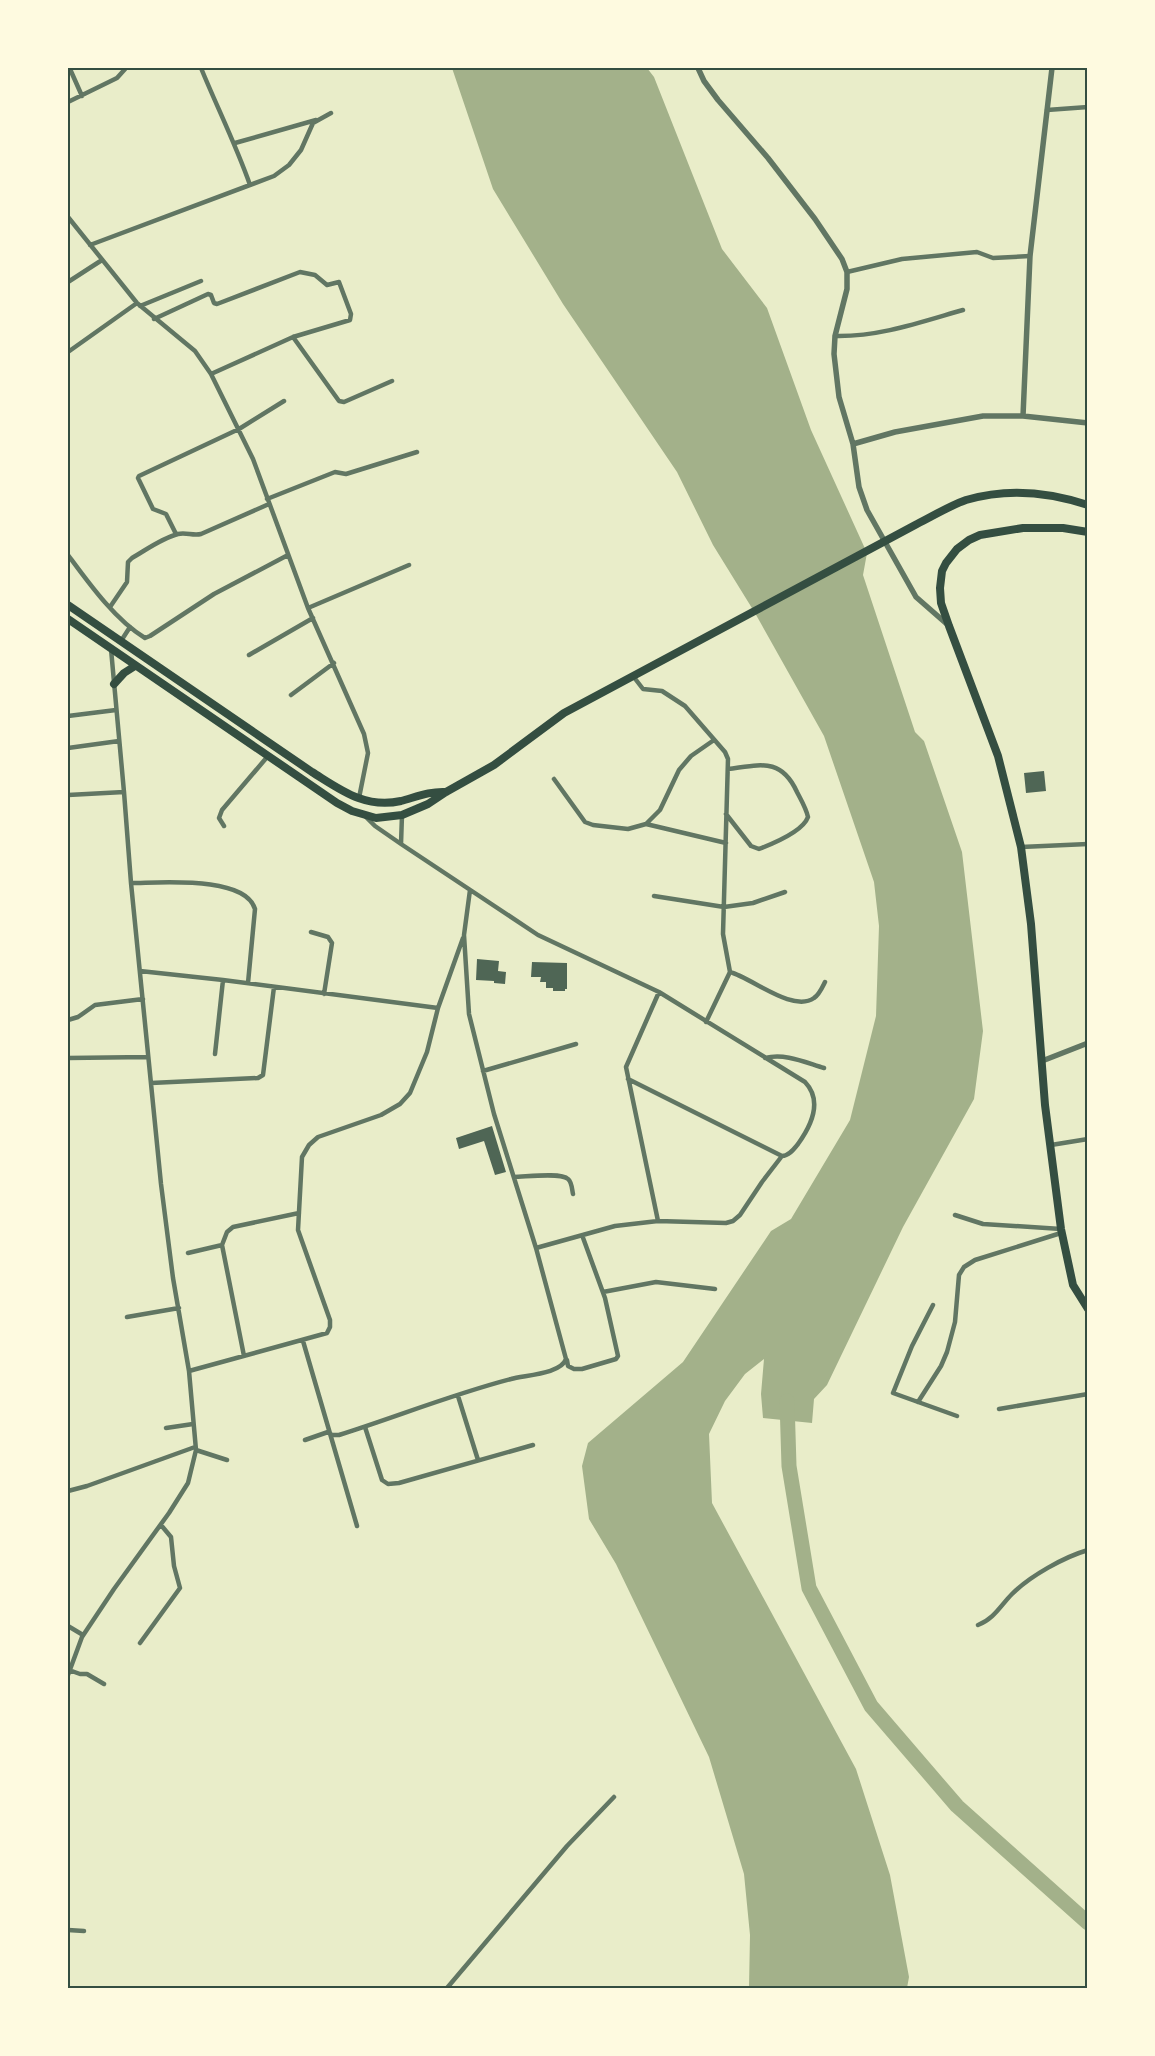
<svg xmlns="http://www.w3.org/2000/svg" width="1155" height="2056" font-family="Ubuntu,sans-serif">
<rect width="100%" height="100%" fill="#e9edc9"/>
<path fill="#a3b18a" d="M452 68H647L654 77 722 249 767 308 811 430 867 553 863 575 915 732 924 741 962 852 983 1031 974 1099 903 1227 827 1385 814 1399 812 1423 763 1418 761 1394 764 1359 745 1374 725 1401 709 1434 712 1503 856 1769 890 1875 909 1977 907 1988H749L750 1935 744 1874 709 1757 616 1564 589 1519 582 1466 588 1443 683 1362 771 1231 791 1219 850 1120 876 1016 879 926 874 882 824 736 755 613 713 545 677 472 563 304 493 189Z"/>
<g fill="none" stroke-linecap="round" stroke-linejoin="round">
<path stroke="#a3b18a" stroke-width="15" d="M787 1401 789 1466 809 1588 871 1706 957 1806 1088 1923"/>
</g>
<path fill="#4f6655" d="M1044 771 1046 791 1026 793 1024 773Z
M477 959 499 961 498 971 506 972 505 984 494 983V981L476 980Z
M532 962 567 963V989H565V991H553V988H546V982H540L541 977H531Z
M492 1126 506 1172 495 1175 484 1141 459 1149 456 1138Z"/>
<g fill="none" stroke-linecap="round" stroke-linejoin="round">
<path stroke="#617663" stroke-width="4.5" d="M201 68C217 107 236 145 250 185
M68 70 70 69 82 96
M68 102 117 78 126 68
M1047 110 1088 107
M235 143 316 120
M68 217 137 303 195 351 211 374 253 459 308 608 364 734 368 753 359 798
M90 245 274 176 289 165 301 150 313 123 331 113
M847 272 902 259 977 252 993 258 1030 256
M68 282 102 260
M1088 298V318
M140 306 201 281
M154 319 208 294 211 295 214 303 217 304 300 272 315 275 327 285 339 282 351 314 350 320 293 337 211 374
M835 336C879 337 921 322 963 310
M293 337 339 401 344 402 392 381
M68 352 137 303
M267 499 335 472 346 474 417 452
M176 534 166 514 153 509 138 478 139 476 239 429 284 401
M68 555C88 582 115 620 145 638L150 636 214 594 288 555
M110 607 127 582 128 562 132 558C146 550 162 538 178 534 186 532 193 536 201 534L269 504
M308 608 409 565
M121 641 130 627
M249 655 313 618
M633 676 643 689 662 691 685 706 725 752 728 759 723 934 730 972 706 1022
M291 695 334 663
M68 716 116 710
M68 748 119 741
M554 779 585 822 593 825 628 829 646 824 660 810 679 770 691 756 714 740
M68 795 124 792
M726 814 751 846 759 849C772 844 803 831 808 817 806 808 801 800 797 792 781 757 760 765 728 769
M365 816 375 826 401 844 538 935 659 992 805 1082C823 1101 811 1126 798 1144 794 1149 789 1156 782 1156L762 1182 740 1215 733 1221 726 1223 658 1221 615 1226 536 1248
M646 824 726 843
M224 826 219 818 222 810 268 756
M401 844 402 815
M1021 847 1088 844
M131 883C159 883 245 875 255 909L248 983
M654 896 724 907 753 903 785 892
M311 932 328 937 332 943 324 994
M140 971 223 980 438 1008
M730 972C752 978 793 1013 814 998 819 995 822 988 825 982
M68 1020 78 1017 95 1005 143 999
M215 1054 223 980
M68 1058 148 1057
M765 1058C785 1053 804 1062 824 1068
M483 1071 576 1044
M628 1079 782 1156
M151 1083 258 1078 263 1075 274 987
M1051 1145 1088 1139
M514 1177C525 1177 561 1172 568 1179 572 1182 572 1190 573 1194
M955 1215 983 1224 1061 1229
M658 1221 626 1067 659 992
M222 1245 244 1356
M188 1253 222 1245 227 1232 233 1227 299 1213
M603 1292 656 1282 715 1289
M933 1305 912 1346 893 1393 957 1416
M127 1317 179 1308
M303 1341 357 1526
M567 1360 568 1366 574 1369H582L616 1359 618 1356 605 1298 582 1235
M189 1371 327 1333 330 1327V1320L298 1230 302 1157 309 1145 318 1137 381 1115 400 1104 410 1093 427 1052 438 1008 463 938
M458 1396 478 1460
M918 1402 941 1366 947 1352 955 1322 959 1275 964 1267 975 1260 1061 1233
M999 1409 1088 1394
M365 1427 382 1480 388 1484 399 1483 533 1445
M166 1428 193 1424
M328 1432 332 1435H339C396 1417 453 1394 511 1379 525 1375 561 1374 566 1359L536 1248 494 1114 469 1014 464 935 470 890
M305 1440 328 1432
M196 1450 227 1460
M68 1491 87 1486 195 1447
M978 1625C994 1619 1001 1605 1012 1594 1030 1576 1064 1557 1088 1550
M68 1626 83 1635
M140 1643 180 1588 174 1566 171 1537 161 1525
M69 1670 80 1674H87L104 1684
M68 1675 82 1637 114 1589 169 1513 188 1483 196 1450 189 1371 173 1278 161 1184 131 883 124 792 111 649
M68 1930 84 1931
M447 1988 567 1846 614 1797"/>
<path stroke="#617663" stroke-width="5.5" d="M698 68 704 81 718 100 768 158 815 219 842 259 847 272V289L835 336 834 354 839 397 853 444 859 487 867 510 916 597 948 625
M1023 416 1030 256 1052 68
M853 444 895 432 983 416H1023L1088 423
M1042 1061 1088 1043"/>
<path stroke="#344e41" stroke-width="8" d="M1088 532 1063 528H1023L980 535 969 540 957 549 946 563 942 571 940 588 941 603 949 626 998 756 1021 847 1031 924 1045 1105 1061 1229 1073 1285 1088 1309
M68 605 312 772C341 790 365 809 401 801 416 797 430 791 446 792
M68 619 337 803 352 811 376 818 402 815 428 804 446 792 494 765 564 713 917 524C933 516 949 506 966 500 1006 488 1049 492 1088 505
M114 684 124 673 135 666"/>
</g>
<rect width="1155" height="2056" fill="none" stroke="#fefae0" stroke-width="138"/>
<rect x="69" y="69" width="1017" height="1918" fill="none" stroke="#344e41" stroke-width="2"/>
</svg>
